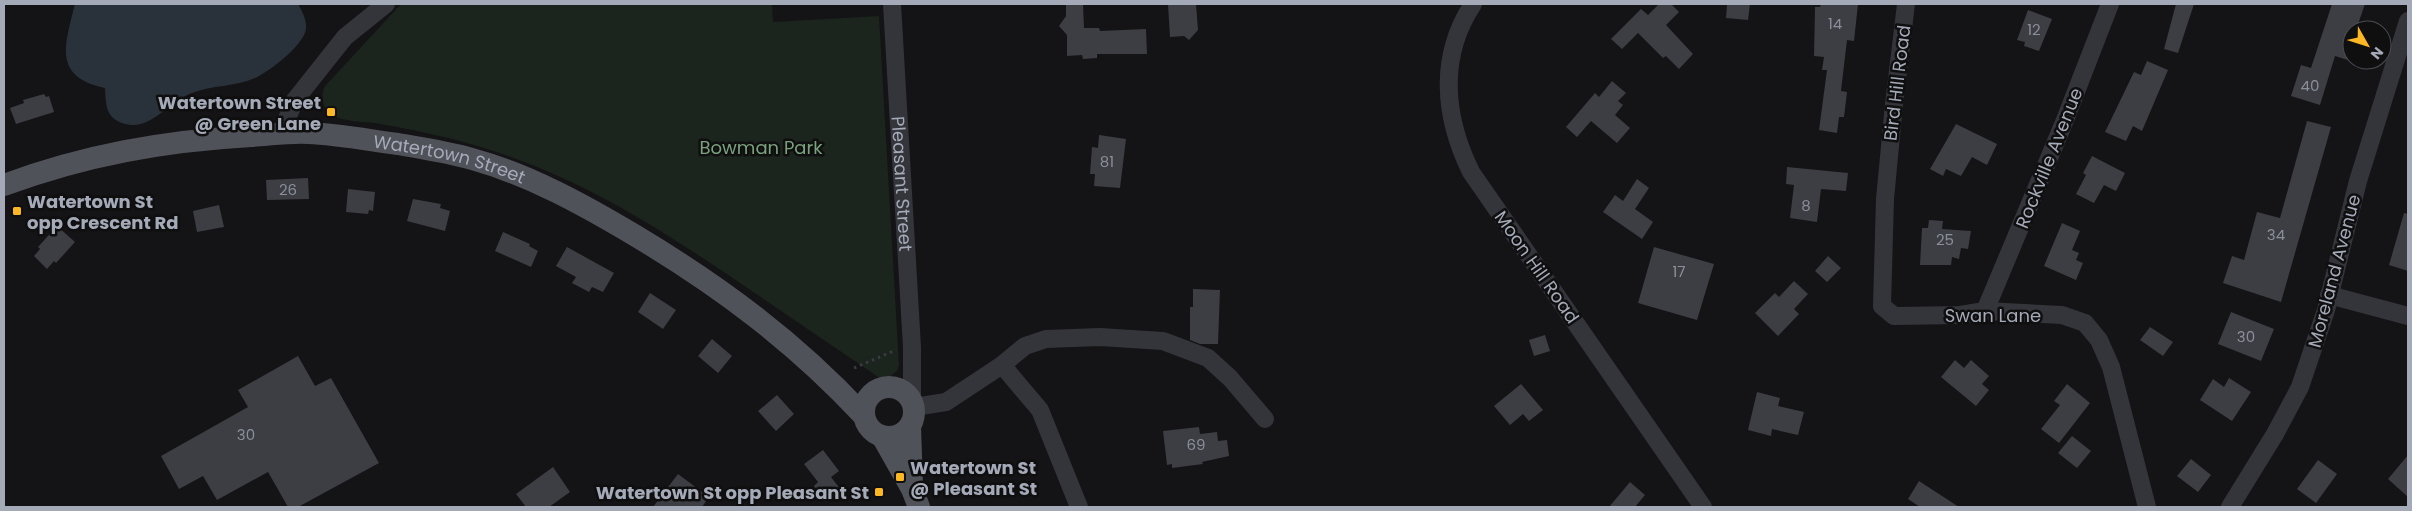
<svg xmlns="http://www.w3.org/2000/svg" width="2412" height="511" font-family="Poppins,sans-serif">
<rect width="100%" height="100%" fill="#141315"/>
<path fill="#1b241d" d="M401 4H772L773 22 879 16 899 365 897 371 887 379H881C834 347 787 315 740 283 657 227 583 179 487 149 452 138 416 130 380 124 366 121 345 123 332 115 322 109 320 96 325 86Z"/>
<path fill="#29323a" d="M75 4H298C302 11 307 20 306 29 304 45 269 72 255 78 235 87 212 85 192 93 169 101 151 131 125 124 105 118 106 105 105 88 52 77 65 44 75 4Z"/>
<path fill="#3d3e43" d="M1066 4H1083L1084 28H1099L1100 31 1146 29 1147 54H1097V58L1083 59 1082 55 1067 56V35L1059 26 1066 16Z
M1168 4H1196L1198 30 1189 40 1184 36 1170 37Z
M1659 4H1671L1679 12 1666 25 1693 54 1679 69 1666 56 1663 58 1638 33 1622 49 1611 39 1641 9 1648 15Z
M1727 4H1750L1748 20 1726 18Z
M1821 4H1858L1854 41 1847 40 1841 91 1847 92 1844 117H1839L1837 133 1819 130 1827 70H1822L1824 57 1814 56 1815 7H1820Z
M2176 4H2194L2178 53 2164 49Z
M2332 4H2365L2356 30H2352V48L2348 60 2335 56 2320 105 2291 96 2301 65 2311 68Z
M2028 10 2052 19 2039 51 2024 46 2025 42 2017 40Z
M2147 61 2168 70 2142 131 2133 126 2126 141 2105 132 2134 72 2141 75Z
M1612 81 1626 93 1618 101 1623 105 1615 115 1630 128 1617 143 1591 121 1577 137 1566 127 1595 93 1599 97Z
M44 94 46 97 49 96 54 112 16 124 10 108 24 103 23 100Z
M2307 121 2331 127 2281 302 2223 283 2232 256 2244 260 2257 212 2280 218Z
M1956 124 1997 144 1987 165 1972 157 1961 176 1946 169 1943 176 1930 169Z
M1099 135 1126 139 1120 188 1094 186 1095 174H1090L1092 147 1098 148Z
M2092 156 2125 173 2116 191 2104 185 2094 203 2076 194 2086 175 2083 173Z
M1787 167 1848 173 1846 191 1821 189 1817 222 1790 218 1794 185 1786 184Z
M308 178 309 199 267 200 266 180Z
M1637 179 1649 188 1635 209 1653 222 1642 239 1603 212 1615 195 1623 201Z
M348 189 375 192 373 211 369 210 368 214 346 212Z
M413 199 441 204 440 208 450 211 445 231 407 221Z
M219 205 224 227 197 232 193 211Z
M2404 213 2408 214V271L2389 265Z
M1929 220 1943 221 1942 229 1971 231 1968 249 1961 248 1959 259 1952 257 1951 265H1920L1922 228H1928Z
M2062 223 2080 231 2072 250 2079 253 2076 260 2083 263 2076 280 2044 266Z
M57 226 75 242 56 263 54 261 47 269 34 256 40 249 38 247Z
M503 232 530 244 529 246 538 251 531 267 495 251Z
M567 247 614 273 603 292 592 287 589 292 572 283 576 277 556 266Z
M1654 247 1714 264 1697 320 1638 303Z
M1828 256 1841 268 1827 282 1815 271Z
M1794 281 1808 294 1794 309 1799 314 1778 336 1755 313 1775 293 1779 297Z
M1193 289 1220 290 1218 344H1200L1190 340V307H1193Z
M650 293 676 310 663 329 638 312Z
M2231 312 2274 329 2261 361 2218 344Z
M2150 327 2173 342 2163 356 2140 340Z
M1545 335 1550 351 1534 356 1529 340Z
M712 339 732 356 718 373 698 356Z
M298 356 315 386 331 378 379 463 298 507H288L268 472 217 500 203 476 179 489 161 456 248 407 238 390Z
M1955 360 1964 368 1971 360 1989 376 1982 384 1989 390 1976 406 1941 377Z
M2229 378 2251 392 2232 421 2200 400 2213 379 2224 387Z
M1521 384 1543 410 1529 421 1523 414 1510 425 1494 406Z
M2067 384 2090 403 2059 443 2041 429 2060 405 2054 401Z
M1757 392 1780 398 1778 406 1804 412 1798 435 1772 429 1771 436 1748 430Z
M777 395 794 414 776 431 758 411Z
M1199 427 1200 434 1217 432 1218 441 1227 440 1229 456 1202 462 1203 464 1172 468V464L1167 465 1163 431Z
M2072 436 2091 451 2077 468 2058 453Z
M823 450 839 471 831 477 841 490 826 502 814 486 818 482 804 464Z
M2408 455V497L2388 479Z
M2191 459 2211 475 2198 492 2177 476Z
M2318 460 2337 474 2316 503 2297 489Z
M553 467 570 492 549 507H526L516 494Z
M678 474 709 497 702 507H653Z
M1919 481 1959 507H1920L1908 499Z
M1630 482 1645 495 1635 507H1609Z"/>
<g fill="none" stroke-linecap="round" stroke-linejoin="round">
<path stroke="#3a3c42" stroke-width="3" stroke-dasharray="2.5 4" stroke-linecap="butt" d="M854 368 896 350"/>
<g stroke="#34353b" stroke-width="18">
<path id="s1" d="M892 4 912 347V401"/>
<path d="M1473 4C1438 57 1444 117 1471 172L1703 507"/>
<path d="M1906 4 1894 104 1885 199 1882 306 1894 316 1960 315 1985 311 2062 315 2085 323 2099 340 2111 367 2147 507"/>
<path d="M280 135 295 100 345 37 386 4"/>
<path d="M2329 295 2408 316"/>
<path d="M1985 311 2065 120 2110 4"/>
<path d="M1002 365 1040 410 1079 507"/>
<path d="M914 407 946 402 1002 365 1025 346 1046 339 1100 337 1163 341 1208 358 1230 378 1265 419"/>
<path d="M2230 507 2275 434 2300 387 2326 310 2358 181 2408 21"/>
</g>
<g stroke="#50525a" stroke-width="22">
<path id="s2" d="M4 185C85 155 164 141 251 136 269 135 289 132 308 133 337 134 368 140 398 144 422 148 448 152 472 159 530 175 584 205 636 236 721 287 795 342 863 415"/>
<circle cx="889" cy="412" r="25"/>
<path d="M910 426 912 486"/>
<path d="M882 436 912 489 919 507"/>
</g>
</g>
<g fill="#fcb725" stroke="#0f0f10" stroke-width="2">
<rect x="326" y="107" width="10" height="10" rx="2.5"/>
<rect x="12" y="206" width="10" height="10" rx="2.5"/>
<rect x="895" y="472" width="10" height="10" rx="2.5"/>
<rect x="874" y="487" width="10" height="10" rx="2.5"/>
</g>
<g text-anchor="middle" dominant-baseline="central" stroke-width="5" stroke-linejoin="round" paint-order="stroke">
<g font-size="15" fill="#8a8f9a">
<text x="1835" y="23">14</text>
<text x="2034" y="29">12</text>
<text x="2310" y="85">40</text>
<text x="1107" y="161">81</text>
<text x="288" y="189">26</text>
<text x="1806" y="205">8</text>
<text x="2276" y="234">34</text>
<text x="1945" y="239">25</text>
<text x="1679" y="271">17</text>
<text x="2246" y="336">30</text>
<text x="246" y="434">30</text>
<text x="1196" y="444">69</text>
</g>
<g font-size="18" fill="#a4aab7" stroke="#0f0f10">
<text transform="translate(1897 83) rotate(-83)">Bird Hill Road</text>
<text transform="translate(2049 158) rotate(-68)">Rockville Avenue</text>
<text stroke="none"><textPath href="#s2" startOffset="454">Watertown Street</textPath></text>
<text stroke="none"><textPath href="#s1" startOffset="180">Pleasant Street</textPath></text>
<text transform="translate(1537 267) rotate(55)">Moon Hill Road</text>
<text transform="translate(2334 271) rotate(-75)">Moreland Avenue</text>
<text x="1993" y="315">Swan Lane</text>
</g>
<g font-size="18" font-weight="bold" fill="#a4aab7" stroke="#0f0f10" text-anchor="end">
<text x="321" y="102">Watertown Street<tspan x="321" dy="21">@ Green Lane</tspan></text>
<text x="27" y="201" text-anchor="start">Watertown St<tspan x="27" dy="21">opp Crescent Rd</tspan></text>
<text x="910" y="467" text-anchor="start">Watertown St<tspan x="910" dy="21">@ Pleasant St</tspan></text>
<text x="869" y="492">Watertown St opp Pleasant St</text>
</g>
<g font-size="18" fill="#7aa37d" stroke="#0f0f10">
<text x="761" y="147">Bowman Park</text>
</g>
</g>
<rect width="2412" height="511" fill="none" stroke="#a4aab7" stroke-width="10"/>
<g transform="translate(2367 45) rotate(129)"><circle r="24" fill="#0f0f10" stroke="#4b4d53"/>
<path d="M0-4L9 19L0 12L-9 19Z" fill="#fcb725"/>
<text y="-8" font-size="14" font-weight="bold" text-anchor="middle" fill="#a4aab7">N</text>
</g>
</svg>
